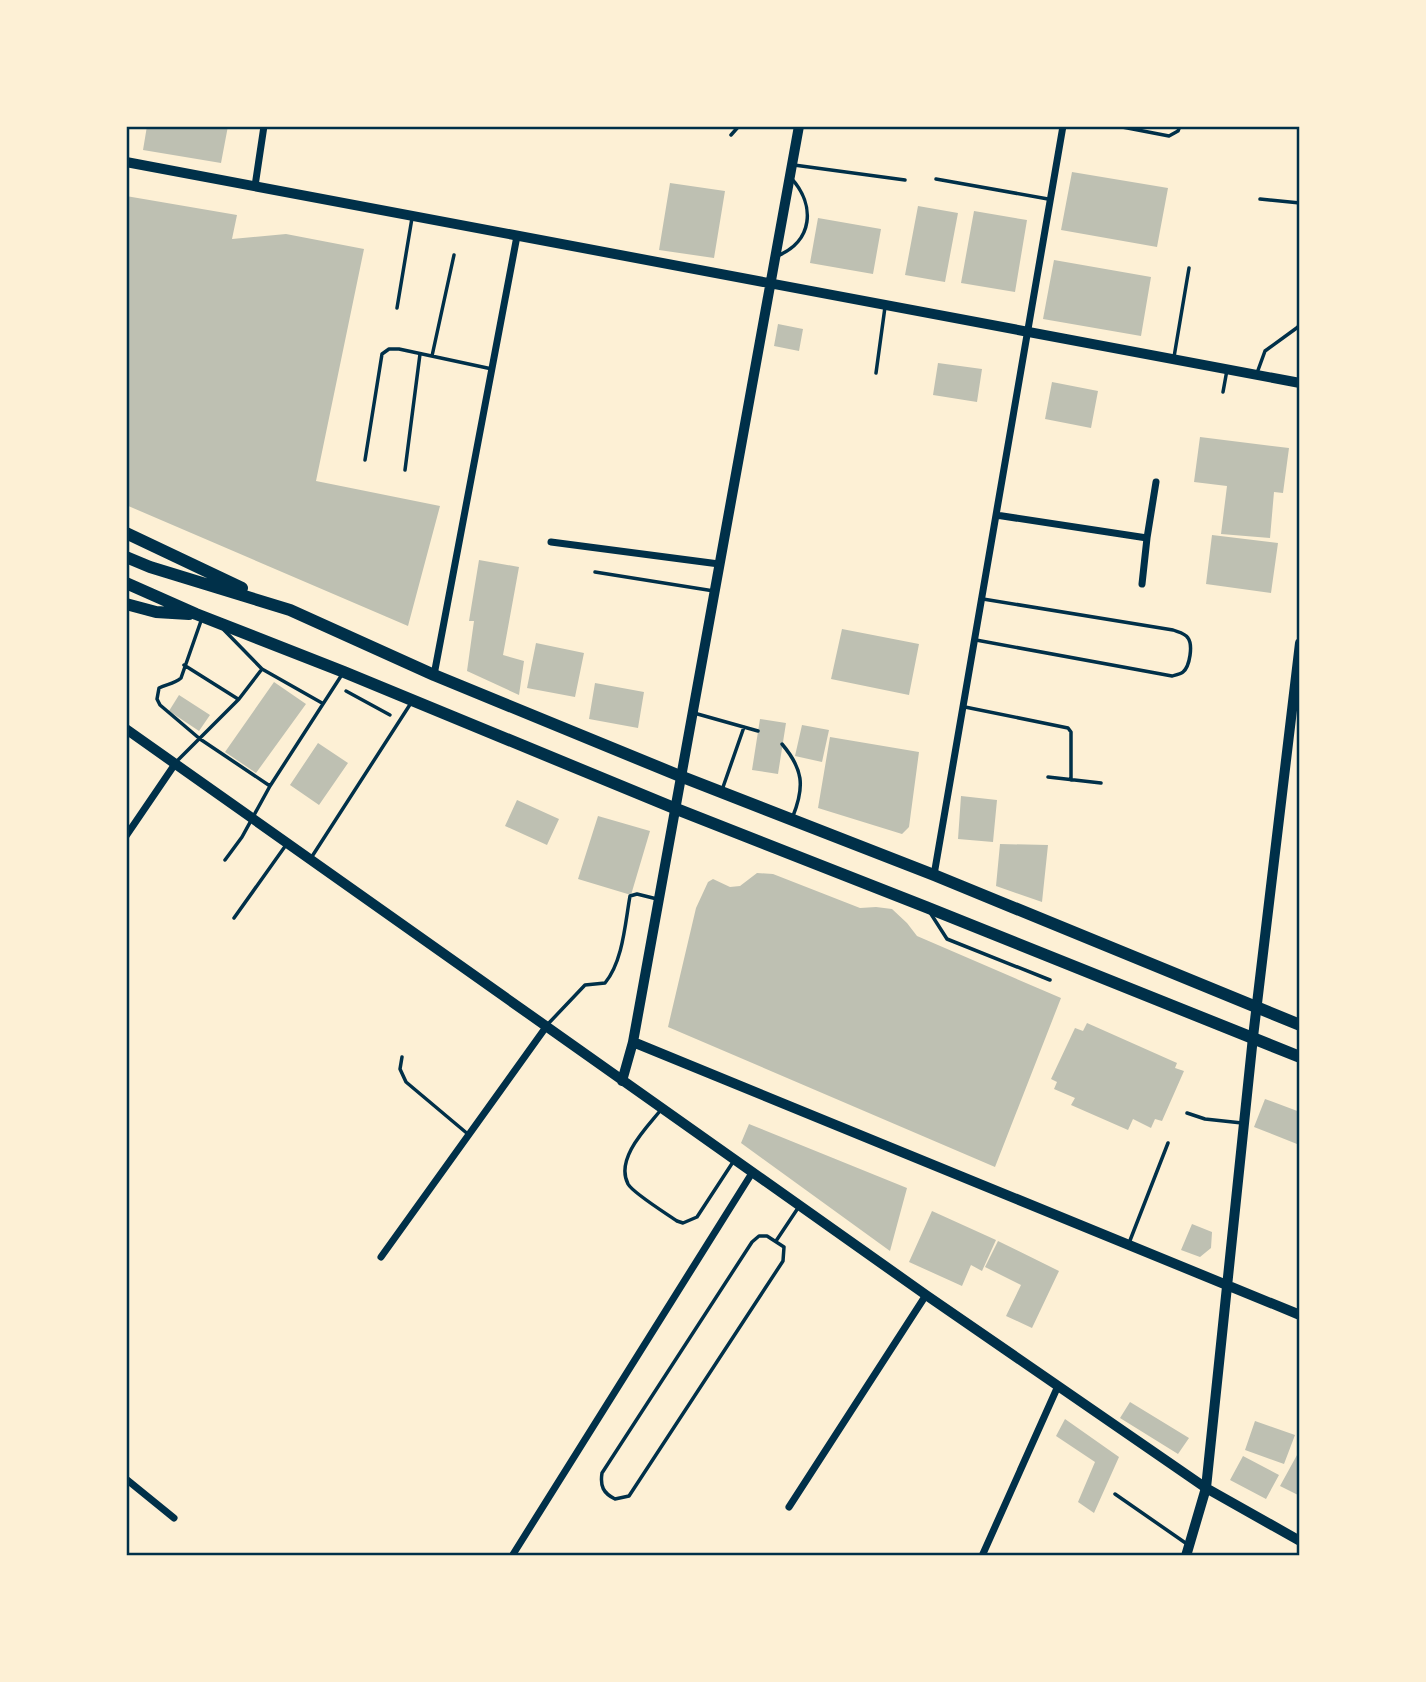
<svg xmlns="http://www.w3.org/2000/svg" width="1426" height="1682" font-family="'DM Sans',sans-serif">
<rect width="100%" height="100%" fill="#fdf0d5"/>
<path fill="#bec0b2" d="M147 126H228L221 163 143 150Z
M1072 172 1168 188 1157 247 1061 230Z
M670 183 725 191 714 258 659 250Z
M126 196 237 215 232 239 286 234 364 249 316 481 440 506 408 626 126 505Z
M918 206 958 213 945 282 905 275Z
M974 211 1027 220 1015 292 961 283Z
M818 218 881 229 873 274 810 263Z
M1054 260 1151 277 1141 336 1043 319Z
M778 324 803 329 799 351 774 346Z
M938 363 982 369 977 402 933 395Z
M1052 382 1098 391 1091 428 1045 419Z
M1200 437 1289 448 1283 493 1274 492 1270 538 1221 534 1227 486 1194 482Z
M1212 535 1278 543 1271 593 1206 584Z
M479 560 519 567 503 655 524 661 519 695 467 671 474 621H469Z
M842 629 919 644 909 695 831 679Z
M536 643 584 653 575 697 527 688Z
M274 682 306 704 256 773 225 752Z
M595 683 644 692 638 728 589 719Z
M179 695 210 715 199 731 169 711Z
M760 719 786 723 778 774 752 770Z
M802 725 829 730 822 762 795 756Z
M830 737 919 752 909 827 902 834 818 808Z
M318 743 348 763 319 805 290 785Z
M961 796 997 800 993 842 958 839Z
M517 800 559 819 547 845 505 826Z
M598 816 650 831 631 895 578 879Z
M1000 844 1048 845 1042 902 996 886Z
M757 873 773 874 860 908 876 907 892 909 907 923 917 936 1061 998 995 1167 668 1027 696 908 708 882 713 879 730 887 740 886Z
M1087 1023 1177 1063 1175 1068 1184 1071 1162 1121 1155 1119 1151 1128 1133 1119 1128 1130 1071 1105 1075 1098 1054 1089 1057 1082 1051 1079 1075 1028 1083 1031Z
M1265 1099 1300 1112V1136L1297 1144 1254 1127Z
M749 1124 907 1188 890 1251 741 1143Z
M932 1211 996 1240 982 1271 971 1265 962 1286 909 1262Z
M1192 1224 1212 1232 1211 1248 1200 1257 1181 1250Z
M998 1241 1059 1271 1032 1328 1006 1316 1021 1285 985 1267Z
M1130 1402 1189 1438 1178 1454 1120 1418Z
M1065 1419 1119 1457 1094 1513 1078 1502 1095 1462 1056 1436Z
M1255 1421 1295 1435 1284 1464 1245 1450Z
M1297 1455 1300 1456V1496L1280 1486Z
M1243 1456 1279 1475 1266 1499 1230 1480Z"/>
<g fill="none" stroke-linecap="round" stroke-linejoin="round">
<path stroke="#003049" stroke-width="3.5" d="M346 691 390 715"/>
<path stroke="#003049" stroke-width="3.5" d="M1117 126 1169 136 1178 131 1180 126
M731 135 739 126
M794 165 905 180
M936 179 1048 199
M1260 199 1300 203
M777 256C813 242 816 205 791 178
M397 308 412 218
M432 356 454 255
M1174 357 1189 268
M876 373 885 307
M1257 373 1265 351 1298 327 1300 321
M1223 392 1227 370
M1299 432H1300
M365 460 382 354 389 349H399L492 369
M405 470 420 354
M595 572 714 591
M202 618 181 678C174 684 167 684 159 688L157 699 160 705 200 739 270 786 242 837 225 860
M224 630 262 669 322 703
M976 640 1172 676C1176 675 1181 674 1183 672 1190 666 1193 645 1188 638 1185 633 1178 632 1173 630L983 599
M184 665 238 699
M965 707 1068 728 1071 732V780
M694 713 758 731
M782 744C803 769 805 786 793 816
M176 762 239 699 262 669
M1048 777 1101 783
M270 786 343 673
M722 790 744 727
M311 858 411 703
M931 914 947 939 1050 980
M234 918 286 845
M547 1025 585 985 605 983C623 961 625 924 630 896L637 894 657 899
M402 1057 400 1069 406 1082 469 1135
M660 1111C646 1128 615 1159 628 1184 633 1193 667 1214 677 1221L683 1223 697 1217 733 1162
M1187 1113 1205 1119 1242 1123
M759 1236H767L784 1247 783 1261 629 1496 615 1499C603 1493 600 1486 602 1473L752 1242Z
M776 1241 798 1208
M1129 1243 1168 1143
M1115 1494 1187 1544"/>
<path stroke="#003049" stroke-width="7" d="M255 186 264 126
M996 515 1147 538 1156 482
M551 542 719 564
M1142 584 1147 538
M434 675 517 236
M126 836 175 764
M934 875 1063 126
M381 1257 546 1027
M126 1479 174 1518
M789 1507 926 1295
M512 1556 752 1173
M982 1556 1058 1386"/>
<path stroke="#003049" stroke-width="10" d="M126 162 1300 383
M126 729 926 1295 1206 1488 1300 1541
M633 1042 1300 1315
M622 1081 633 1042 799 126
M1186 1556 1206 1488 1253 1037 1300 643"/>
<path stroke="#003049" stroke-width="12" d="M126 533 242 588
M126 557 150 567 290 610 434 675 680 776 934 875 1300 1025
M126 583 196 614 344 672 674 808 926 907 1300 1057
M126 604 156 612 189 614"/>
</g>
<rect width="1426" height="1682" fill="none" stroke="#fdf0d5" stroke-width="256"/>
<rect x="128" y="128" width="1170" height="1426" fill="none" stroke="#003049" stroke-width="2.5"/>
</svg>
